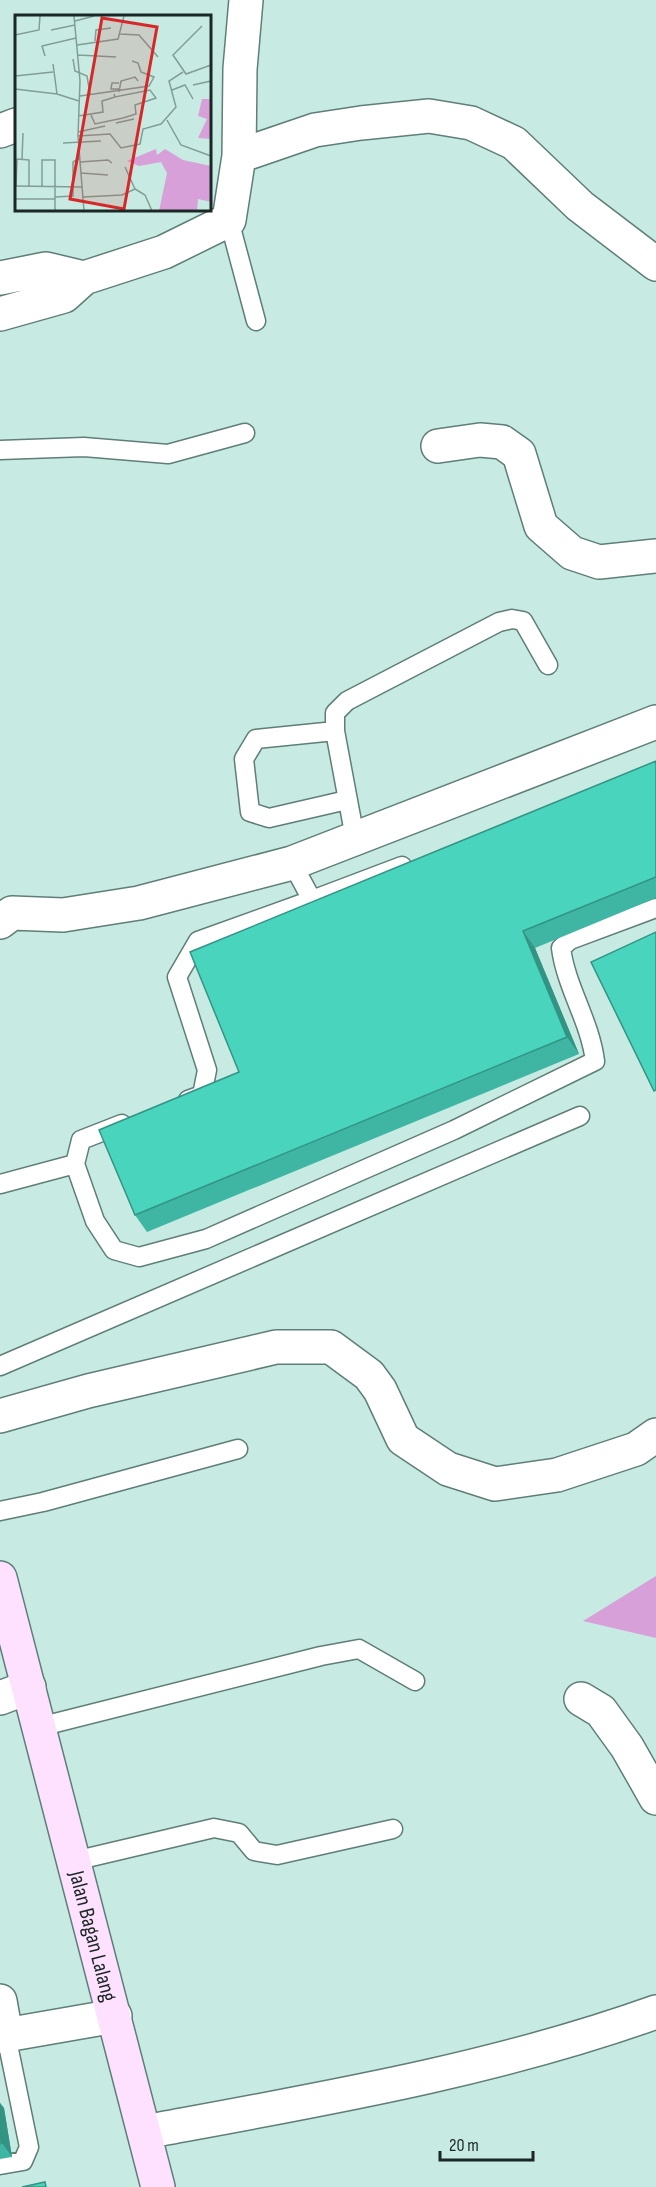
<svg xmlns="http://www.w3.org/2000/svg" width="656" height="2187" font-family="'Sofia Sans Condensed',sans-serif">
<rect width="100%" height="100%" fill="#c7ebe2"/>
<path fill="#d8a0d9" d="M656 1576V1638L583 1621Z"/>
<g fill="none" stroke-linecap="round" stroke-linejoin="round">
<defs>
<path id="lane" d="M229 220 256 321
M0 450 84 447 168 454 245 433
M335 731 256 739 244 759 250 812 269 818 347 800
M355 838 335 731V713L347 701 499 622 512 619 523 621 548 665
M292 863 312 900 402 866
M188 1100 202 1095 207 1070 177 977 198 941 312 900
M122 1124 81 1140 75 1164 95 1221 114 1250 139 1257 206 1239 454 1130 595 1061C590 1021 566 987 561 948L570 940 656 908
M0 1184 75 1164
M0 1366 580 1116
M0 1511 43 1502 238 1449
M39 1727 321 1656 359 1649 415 1681
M74 1861 214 1828 239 1833 254 1851 277 1855 393 1829
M0 2165 23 2161 29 2147 6 2035"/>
<path id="street" d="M0 131 16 125
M239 156 315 130 361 123 429 116 471 123 514 143 580 206 656 264
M0 278 46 269 84 278 164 252 229 220 239 156 240 69 246 0
M0 314 64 296 84 278
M438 446 480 440 502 442 519 454 541 526 572 553 599 562 656 556
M0 922 12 913 63 915 139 903 292 863 656 722
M0 1416 88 1391 276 1347H331L369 1375 380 1390 403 1439 448 1469 495 1484 557 1475 636 1449 656 1435
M0 1698 29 1687
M581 1699 601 1711 627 1747 656 1798
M0 2001 6 2035
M0 2036 115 2016
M145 2132C317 2100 491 2071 656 2012"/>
<g id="secondary">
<path id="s1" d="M0 1578 158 2187"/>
</g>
</defs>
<use href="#lane" stroke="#5e7e77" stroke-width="21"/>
<use href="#street" stroke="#5e7e77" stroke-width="36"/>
<use href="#secondary" stroke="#5e7e77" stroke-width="36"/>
<use href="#lane" stroke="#fff" stroke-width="18"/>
<use href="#street" stroke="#fff" stroke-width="33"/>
<use href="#secondary" stroke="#fde1fe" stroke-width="33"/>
</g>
<path fill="#3fb6a3" d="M656 761V898L535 948 579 1054 147 1232 135 1215 239 1072Z
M0 2103 4 2108 12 2157 0 2159Z"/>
<path fill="#339484" d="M523 931 535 948 579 1054 567 1037Z
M0 2103 4 2108 12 2157 2 2143 0 2130Z"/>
<path fill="#49d4bd" stroke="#339484" stroke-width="1.5" d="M656 761V877L523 931 567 1037 135 1215 99 1130 239 1072 190 952Z
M656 932V1090L654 1091 591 962Z
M0 2130 2 2143 0 2144Z
M45 2182 46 2187H22Z"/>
<g text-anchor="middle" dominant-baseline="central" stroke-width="4.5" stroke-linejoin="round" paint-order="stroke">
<g font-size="22" fill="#1a2724" stroke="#c7ebe2">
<text stroke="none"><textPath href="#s1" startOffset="370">Jalan Bagan Lalang</textPath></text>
</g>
</g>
<g transform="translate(15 15)">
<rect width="196" height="196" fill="#c7ebe2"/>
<path d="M187 84H196V124L183 123 192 104 183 101ZM141 134 142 140 150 134 168 145 196 151V187L183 184 182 196H144L152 158 146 147 124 151 112 146Z" fill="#d8a0d9"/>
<path fill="none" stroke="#829d96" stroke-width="1.5" d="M59 1 65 66 63 121 69 196M60 6 79 1M187 11 158 40 171 59 196 50M36 15 60 10M105 19 124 20 143 42M0 20 24 15 25 1M80 26 81 15 96 13M62 30 103 24 109 1M63 40 101 42M30 41 27 31 61 23M58 44 60 56 72 61 75 79M38 49 42 79M0 61 38 57M104 68H97L96 74H104M178 70 196 66M0 74 42 79 64 86M157 75 170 70 178 84M104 77 106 66 120 62 123 66M65 81 134 71 139 62 126 57 123 48 117 46M76 100 80 109 108 103 121 99 120 90 141 83 135 75 100 82 99 79M63 101 88 97 87 86 100 82M152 105 166 130 196 141M101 108 119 104M63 117 90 111M63 121 95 119 106 133 125 129 128 114 146 109 161 92 154 66 168 57M48 128 86 126M7 145 8 118M65 147 93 145 97 148M110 152 120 174 130 180 137 196M66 158 93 160M0 171 67 172M1 171 2 144 14 145V172M27 172V145H40V196M40 182 58 181V147L65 143M68 182 107 180 120 174M0 184H40"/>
<path fill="#d62828" fill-opacity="0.15" stroke="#d62828" stroke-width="3" d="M87 3 142 12 109 194 55 184Z"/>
<rect width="196" height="196" fill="none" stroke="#1a2724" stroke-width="3"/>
</g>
<path d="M440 2151v9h93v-9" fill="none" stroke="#1a2724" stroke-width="3"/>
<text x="449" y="2151" font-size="18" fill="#1a2724" stroke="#c7ebe2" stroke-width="4.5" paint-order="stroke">20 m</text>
</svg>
